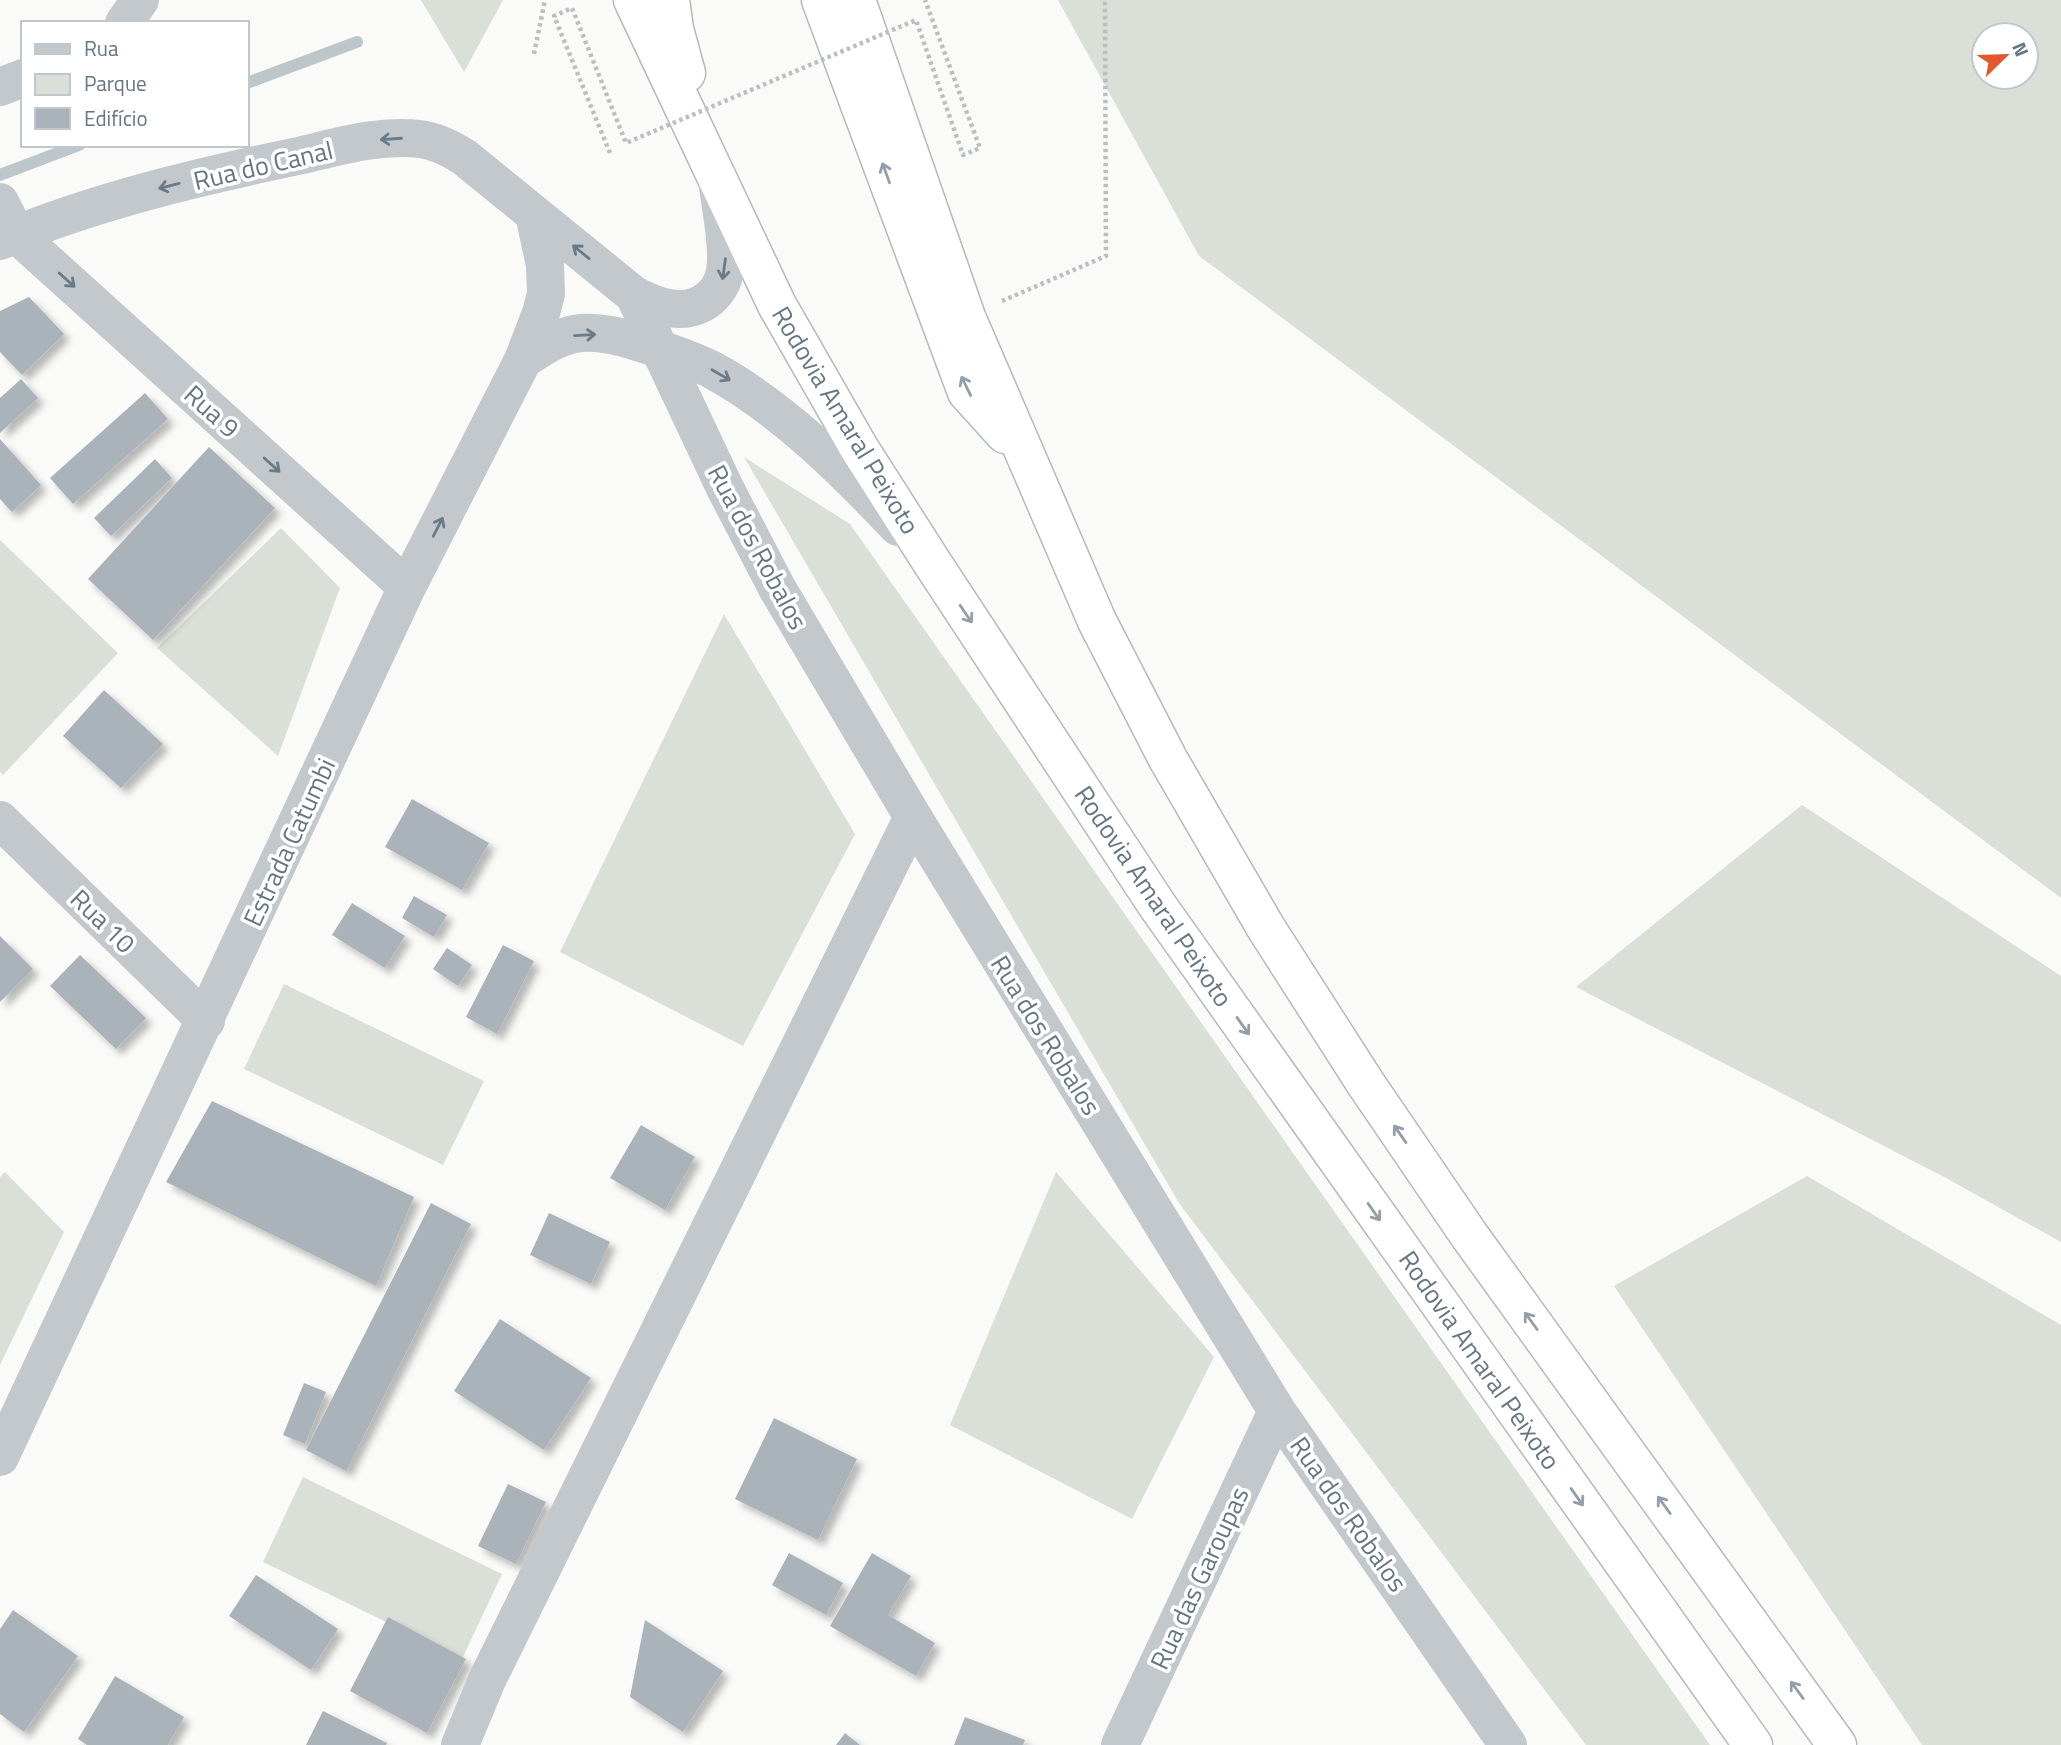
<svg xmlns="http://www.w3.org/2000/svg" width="2061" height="1745" font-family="'Titillium Web',sans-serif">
<defs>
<filter id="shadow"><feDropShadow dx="6" dy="6" stdDeviation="3.5" flood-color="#0004"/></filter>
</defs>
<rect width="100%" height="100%" fill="#fafaf8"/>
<path fill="#dadfd7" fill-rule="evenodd" d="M421 0H503L464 72Z
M1058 0H2061V898L1199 256ZM1984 35H2026V77H1984Z
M744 457 850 524 1710 1745H1586L1179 1203Z
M281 528 340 588 278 756 157 648Z
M0 540 118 653 3 775 0 772Z
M724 614 855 834 743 1046 560 952Z
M1802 805 2061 976V1242L1946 1178 1576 987Z
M284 984 484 1081 443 1165 244 1069Z
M5 1172 64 1232 0 1365V1177Z
M1056 1172 1214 1357 1132 1519 950 1425Z
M1807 1176 2061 1325V1745H1922L1614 1286Z
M303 1477 502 1574 462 1659 263 1562Z"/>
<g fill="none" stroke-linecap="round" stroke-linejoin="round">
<path stroke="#bbc7cb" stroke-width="12" d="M247 83 357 42
M0 175 79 145"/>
</g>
<path fill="#aab3b9" filter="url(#shadow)" d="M29 297 64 334 22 375 0 352V311Z
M21 379 38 398 0 433V398Z
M145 393 168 419 73 504 50 478Z
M0 439 41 485 12 512 0 499Z
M209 447 275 508 153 640 88 579Z
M155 459 172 478 111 536 94 518Z
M104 690 163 744 121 788 63 736Z
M412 799 489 843 462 890 385 847Z
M414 896 447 915 434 937 402 918Z
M352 903 405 936 385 968 332 935Z
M0 936 33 969 0 1002Z
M503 945 534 961 497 1034 466 1017Z
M447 948 472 965 458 986 433 969Z
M80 955 146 1018 116 1049 50 986Z
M212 1101 414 1197 376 1286 166 1182Z
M641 1125 695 1157 665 1210 610 1178Z
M431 1203 471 1224 346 1471 306 1450Z
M549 1213 610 1242 591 1284 530 1255Z
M500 1319 591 1378 544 1450 454 1391Z
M304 1383 326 1392 305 1444 283 1435Z
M774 1418 857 1459 818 1540 735 1499Z
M508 1484 546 1502 516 1564 478 1546Z
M789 1553 843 1583 826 1615 772 1585Z
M872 1553 911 1576 888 1615 935 1643 916 1676 830 1626Z
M256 1575 338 1629 311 1670 229 1616Z
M13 1610 78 1656 24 1732 0 1714V1629Z
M388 1617 466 1659 427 1733 350 1691Z
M645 1620 723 1671 683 1732 630 1697Z
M115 1676 184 1717 168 1745H87L78 1739Z
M323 1711 387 1743 386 1745H306Z
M965 1717 1025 1740 1023 1745H954Z
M845 1733 860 1745H836Z"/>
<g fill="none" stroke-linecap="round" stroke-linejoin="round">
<defs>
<path id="trunk" d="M633 0 777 305 859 448 933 564 1157 905 1753 1745
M670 0 674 29 686 73
M821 0 967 392 1005 434
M856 0 966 317 1097 621 1168 759 1266 928 1366 1084 1469 1235 1837 1745"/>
</defs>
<use href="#trunk" stroke="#b4b9bd" stroke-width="41"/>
<path stroke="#bbbfc2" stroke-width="4.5" stroke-dasharray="3.5 3.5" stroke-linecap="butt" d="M534 54 545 0
M1002 301 1106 256 1105 3 1106 0"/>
<path stroke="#c3c8cc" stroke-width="38" d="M124 23 140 0
M0 87 23 78
M0 202 16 234 407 587
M0 241C96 201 197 177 298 156 337 147 379 134 420 139 436 141 450 148 464 157L634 295C645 300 656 306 669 308 700 314 726 293 726 261 727 236 721 211 718 186
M634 295 725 488 777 588 913 817 1277 1411 1508 1745
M523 360C541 348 559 335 581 333 602 331 624 338 644 344 668 352 692 359 714 371 782 408 845 471 898 527
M0 820 206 1021
M0 1457 407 587 523 360 541 313 546 294 545 265 534 214
M460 1745 487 1680 913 817
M1120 1745 1277 1411"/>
<use href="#trunk" stroke="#fff" stroke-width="38"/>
<path stroke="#bbbfc2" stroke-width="4.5" stroke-dasharray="3.5 3.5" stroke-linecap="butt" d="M610 153 554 16 572 8 626 143 916 20 963 155 980 148 925 0"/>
</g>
<defs><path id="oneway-shaft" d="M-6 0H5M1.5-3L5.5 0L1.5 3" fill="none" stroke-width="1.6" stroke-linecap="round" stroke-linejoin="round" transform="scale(1.75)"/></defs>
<g stroke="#6a7a87">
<use href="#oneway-shaft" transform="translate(391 139) rotate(176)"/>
<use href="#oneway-shaft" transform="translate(169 186) rotate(166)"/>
<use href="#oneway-shaft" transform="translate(581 252) rotate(-141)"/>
<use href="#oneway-shaft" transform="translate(724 269) rotate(98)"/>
<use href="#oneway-shaft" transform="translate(67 280) rotate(42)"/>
<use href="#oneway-shaft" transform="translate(585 335) rotate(-3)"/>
<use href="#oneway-shaft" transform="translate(721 375) rotate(30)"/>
<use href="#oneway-shaft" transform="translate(272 465) rotate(42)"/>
<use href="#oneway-shaft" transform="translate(438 527) rotate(-63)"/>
</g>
<g stroke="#939fa8">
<use href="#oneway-shaft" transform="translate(886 173) rotate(-110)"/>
<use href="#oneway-shaft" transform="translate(966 386) rotate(-116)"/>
<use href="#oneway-shaft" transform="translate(966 614) rotate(56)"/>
<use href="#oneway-shaft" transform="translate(1243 1026) rotate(55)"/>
<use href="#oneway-shaft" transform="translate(1400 1134) rotate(-125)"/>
<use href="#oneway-shaft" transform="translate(1374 1212) rotate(55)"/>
<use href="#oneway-shaft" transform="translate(1531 1321) rotate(-126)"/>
<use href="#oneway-shaft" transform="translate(1577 1497) rotate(55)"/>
<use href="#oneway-shaft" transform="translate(1664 1505) rotate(-126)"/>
<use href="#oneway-shaft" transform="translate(1797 1690) rotate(-126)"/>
</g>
<g text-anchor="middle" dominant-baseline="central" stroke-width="7" stroke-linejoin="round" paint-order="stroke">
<g font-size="26" fill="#657683" stroke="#fff">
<text transform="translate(263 165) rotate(-13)">Rua do Canal</text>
<text transform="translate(212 411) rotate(42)">Rua 9</text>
<text transform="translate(846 420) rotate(59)">Rodovia Amaral Peixoto</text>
<text transform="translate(758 547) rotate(62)">Rua dos Robalos</text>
<text transform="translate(289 842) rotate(-65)">Estrada Catumbi</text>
<text transform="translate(1154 896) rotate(56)">Rodovia Amaral Peixoto</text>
<text transform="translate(103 921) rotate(44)">Rua 10</text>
<text transform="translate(1046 1035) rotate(58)">Rua dos Robalos</text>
<text transform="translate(1480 1360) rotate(55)">Rodovia Amaral Peixoto</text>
<text transform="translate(1349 1514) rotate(55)">Rua dos Robalos</text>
<text transform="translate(1199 1578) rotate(-65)">Rua das Garoupas</text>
</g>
</g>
<rect x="21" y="21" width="228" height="126" fill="#ffffff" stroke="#c1c8cd" stroke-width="2"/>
<rect x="35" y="44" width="35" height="10" fill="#c3c8cc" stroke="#c1c8cd" stroke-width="2"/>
<text x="84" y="56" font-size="21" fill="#657683">Rua</text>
<rect x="35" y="74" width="35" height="21" fill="#dadfd7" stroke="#c1c8cd" stroke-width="2"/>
<text x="84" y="91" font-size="21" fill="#657683">Parque</text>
<rect x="35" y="108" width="35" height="21" fill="#aab3b9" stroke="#c1c8cd" stroke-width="2"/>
<text x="84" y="126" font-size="21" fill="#657683">Edifício</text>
<g transform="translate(2005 56) rotate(67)"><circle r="33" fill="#ffffff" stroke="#c1c8cd" stroke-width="2"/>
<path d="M0-5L12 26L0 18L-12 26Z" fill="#e4572e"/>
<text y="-10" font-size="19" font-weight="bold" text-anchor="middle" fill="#657683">N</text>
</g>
</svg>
